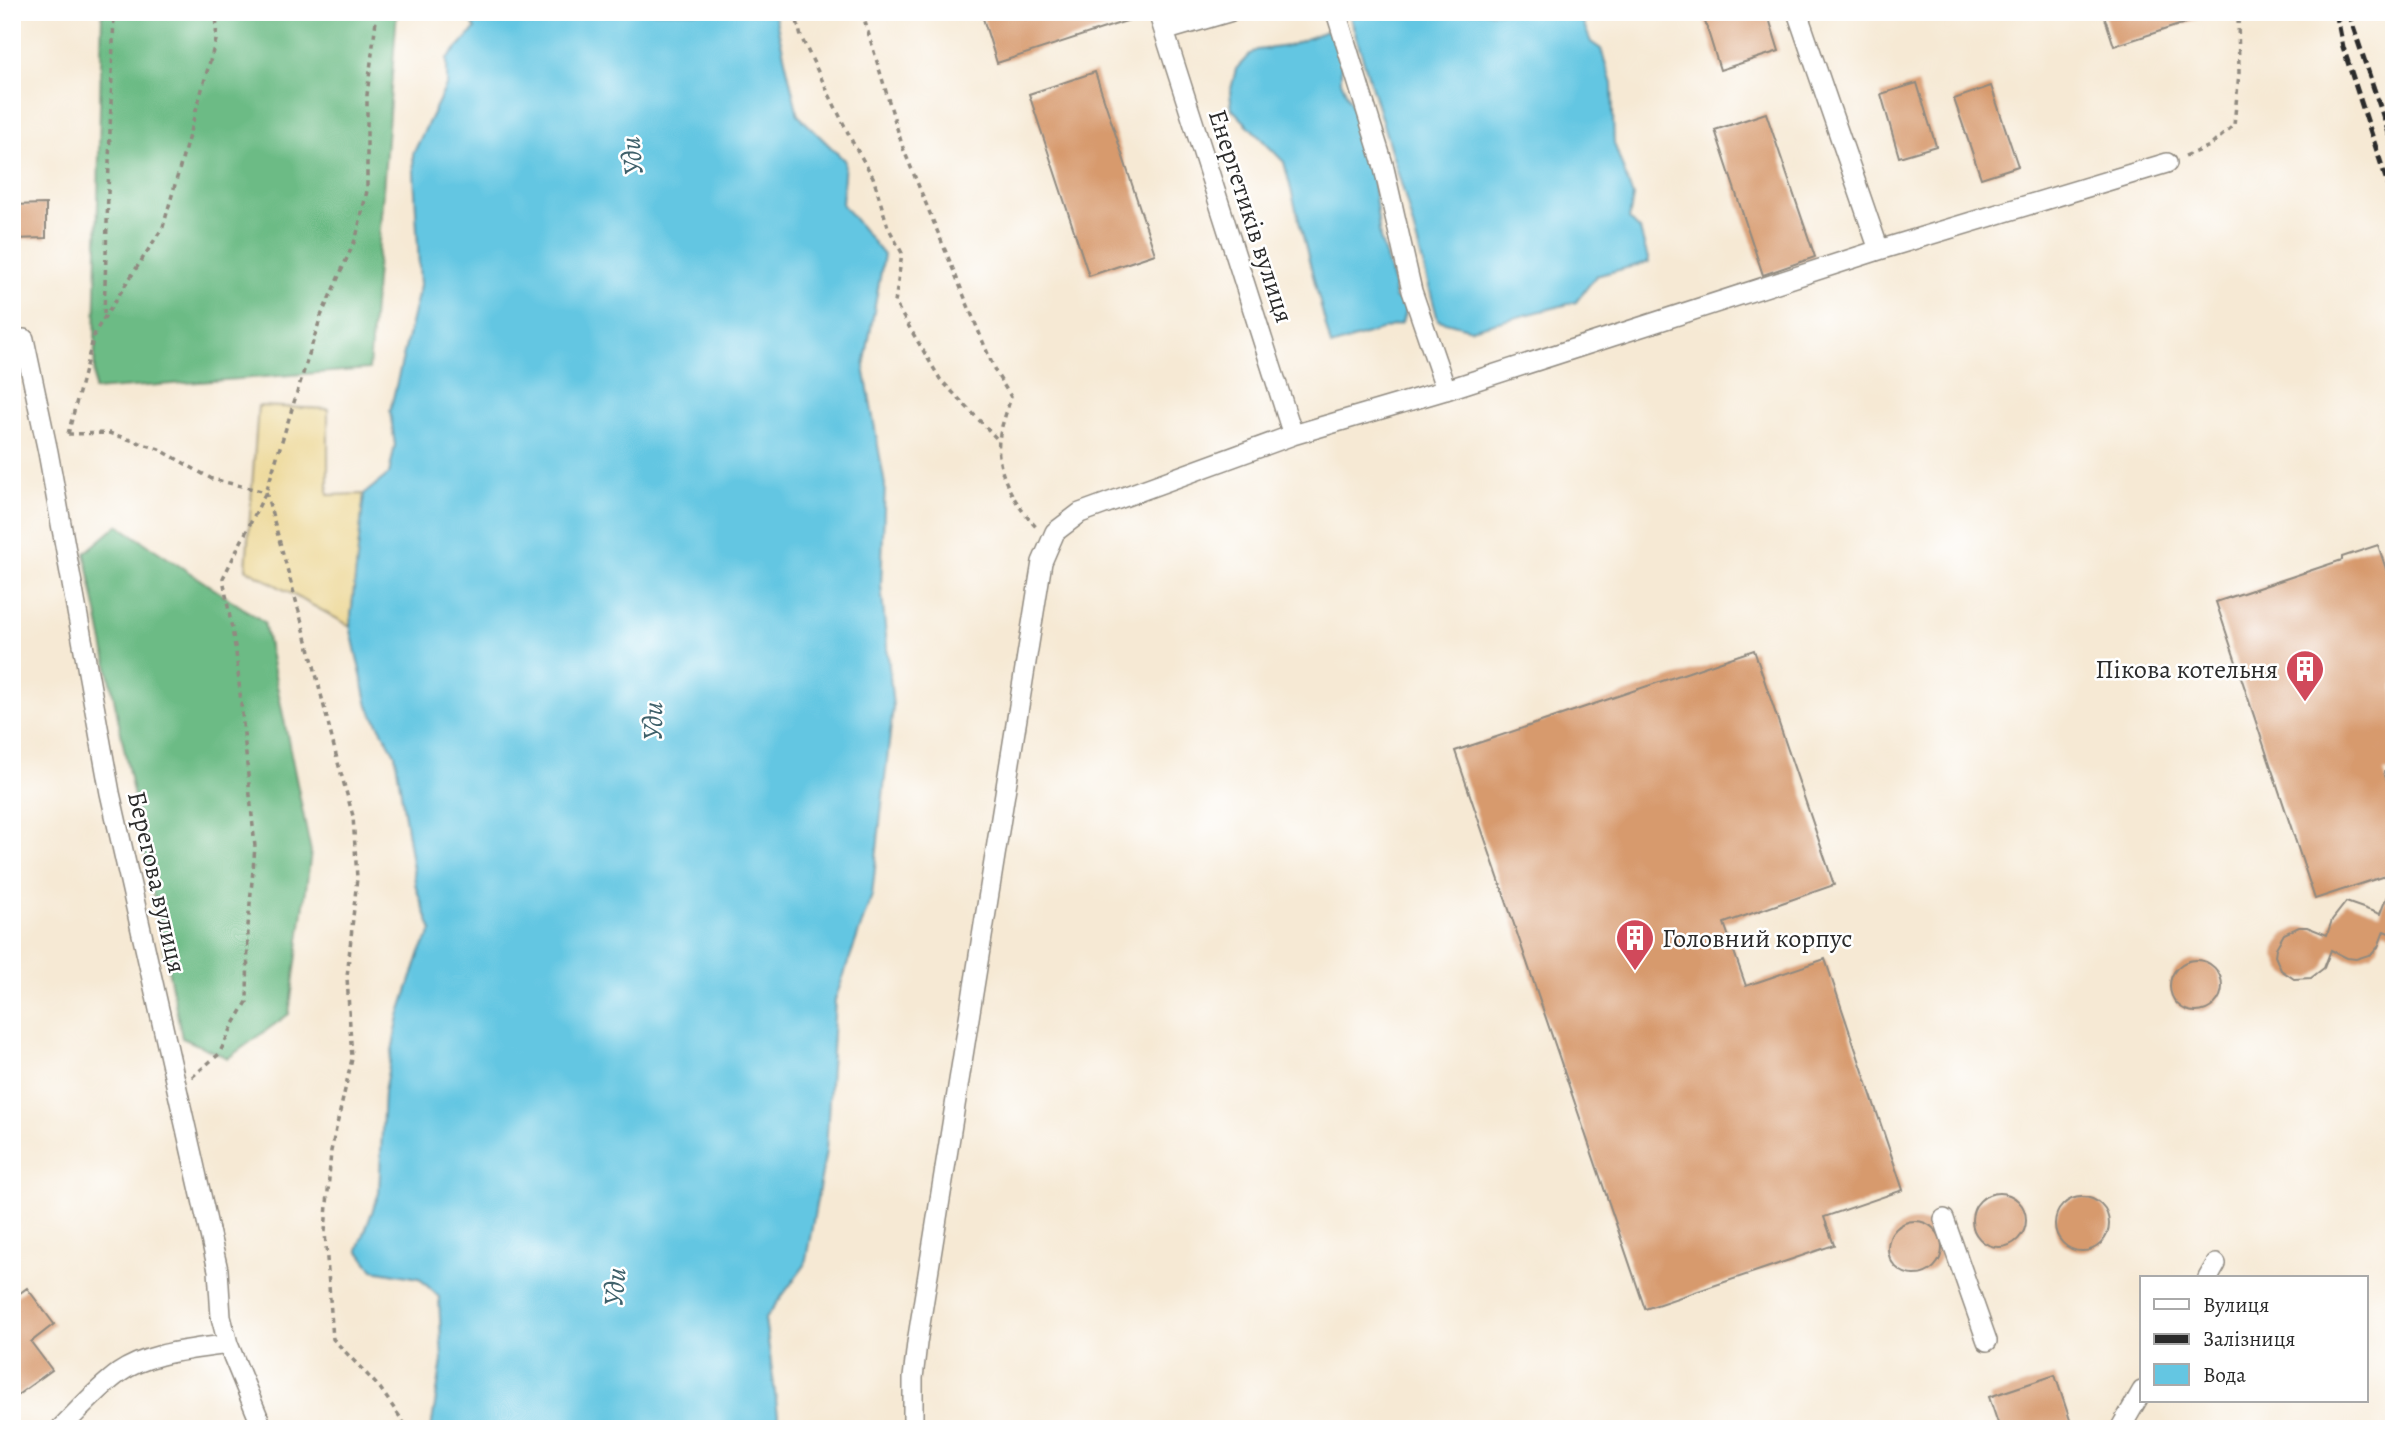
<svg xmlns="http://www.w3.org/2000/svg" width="2406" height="1441" font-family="Alegreya,serif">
<rect width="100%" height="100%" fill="#fff"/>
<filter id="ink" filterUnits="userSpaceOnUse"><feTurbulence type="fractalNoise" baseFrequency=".0143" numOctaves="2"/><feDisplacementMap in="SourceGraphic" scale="14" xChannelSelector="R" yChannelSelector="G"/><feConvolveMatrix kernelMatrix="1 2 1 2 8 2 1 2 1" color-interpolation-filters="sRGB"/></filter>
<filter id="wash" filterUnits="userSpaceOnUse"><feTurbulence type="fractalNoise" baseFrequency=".00686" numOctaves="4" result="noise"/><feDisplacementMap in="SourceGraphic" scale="28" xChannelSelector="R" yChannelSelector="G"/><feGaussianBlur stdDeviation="1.57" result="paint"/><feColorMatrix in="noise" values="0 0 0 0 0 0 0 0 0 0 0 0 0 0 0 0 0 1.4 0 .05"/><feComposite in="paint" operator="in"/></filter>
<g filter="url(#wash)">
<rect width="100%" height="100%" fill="#f6e9d4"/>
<path fill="#6cbb85" stroke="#4c7358" stroke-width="2" d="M102 12H397L369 369 94 390Z
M118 525 264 622 311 852 289 1014 228 1058 182 1038 85 553Z"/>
<path fill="#eeda9e" stroke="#8c8264" stroke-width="2" d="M258 406 328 409V495L364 494 350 626 246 569Z"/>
<path fill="#64c6e2" stroke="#487886" stroke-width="2" d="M467 12H774L798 115 845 161 842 204 884 255 864 367 885 485 881 585 893 707 872 895 835 1000 826 1151 805 1265 765 1319 780 1429H431L442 1361 439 1297 419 1278 373 1270 358 1250 379 1193 384 1091 399 1016 420 952 432 931 416 888 395 754 368 706 350 626 364 494 389 474 395 445 390 411 420 286 413 154 447 84V59L475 29Z
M1360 12H1579L1591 42 1601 49 1612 84 1614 143 1633 197 1629 219 1640 230 1649 262 1596 276 1576 302 1471 329 1438 320 1404 193 1350 16Z
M1331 29 1341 53V81L1357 117 1371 161 1380 238 1393 281 1395 298 1407 305 1402 323 1331 346 1284 162 1232 109 1230 93 1236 69 1250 54 1257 50 1288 46Z"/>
<g id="blocks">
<path fill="#d79a6d" d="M981 12H1145V15L997 63Z
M1702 12H1767L1779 51 1720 70Z
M2103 12H2209L2210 15 2114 46Z
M1095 72 1155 254 1089 276 1029 94Z
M1917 83 1936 146 1899 157 1881 94Z
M1991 86 2018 166 1981 178 1954 99Z
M1766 113 1815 257 1763 275 1715 130Z
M46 204V238L12 239V205Z
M2378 545 2394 593V771L2384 772 2394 803V873L2315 899 2216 602 2342 560V557Z
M1754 650 1834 885 1724 923 1746 986 1825 959 1903 1190 1824 1217 1834 1245 1645 1309 1455 751Z
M2392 883 2394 935 2384 931 2378 947 2372 954 2356 959 2347 958 2331 950 2324 968 2311 978 2294 979 2281 970 2275 956 2276 948 2284 934 2299 927H2307L2327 935 2332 920 2346 902 2380 914Z
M2170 986a26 26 0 1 1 52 0a26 26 0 1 1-52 0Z
M1972 1220a27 27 0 1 1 54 0a27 27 0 1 1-54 0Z
M2055 1224a27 27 0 1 1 54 0a27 27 0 1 1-54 0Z
M1888 1248a27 27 0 1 1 54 0a27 27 0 1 1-54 0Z
M27 1288 54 1324 31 1342 52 1370 12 1399V1299Z
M2055 1375 2073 1429H2000L1989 1397Z"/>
</g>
</g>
<g filter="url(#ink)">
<use href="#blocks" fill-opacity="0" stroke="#908a80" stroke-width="2"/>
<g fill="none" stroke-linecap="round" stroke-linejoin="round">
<defs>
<path id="minor" d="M1158 12 1293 435
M1336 12 1383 164 1412 291 1446 390
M1797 12 1879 250
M1164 31 1229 12
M24 339 48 452 110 793 218 1270 221 1317 228 1344 263 1429
M1944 1219 1987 1341
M2208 1278 2216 1264
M60 1429C78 1411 98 1388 119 1373 149 1352 192 1350 228 1344
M913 1429V1378L917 1343 1042 562 1055 532 1080 513 1293 435 1446 390 1879 250 2167 163
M2120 1429 2142 1391"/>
</defs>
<use href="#minor" stroke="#908a80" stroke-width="22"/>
<path stroke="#908a80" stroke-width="3.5" stroke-dasharray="5 5" stroke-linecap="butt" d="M795 12 801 37 853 143 873 177 888 227 902 253 895 303 940 379 999 441
M862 12 903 148 995 371 1011 397C1007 411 1001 426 999 440 995 472 1016 506 1037 528
M2185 156 2210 146 2234 125 2239 73 2238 12
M104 314 114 12
M68 434 109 433 159 449 212 479 266 492 314 666 337 759 353 816 357 878 347 977 352 1059 331 1151 325 1232 333 1339 380 1388 404 1423V1429
M68 434 95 332 163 227 216 40 217 12
M192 1077 219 1054 232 1027 247 1002 248 926 255 847 236 652 223 578 266 492 321 316 356 238 367 191V95L377 12"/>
<use href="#minor" stroke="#fff" stroke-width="19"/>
<path stroke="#2b2b2b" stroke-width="5" stroke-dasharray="10 5" stroke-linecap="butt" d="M2336 12 2343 47 2394 203
M2348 12 2394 148"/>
</g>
</g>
<defs>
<symbol id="building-pin" viewBox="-11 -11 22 30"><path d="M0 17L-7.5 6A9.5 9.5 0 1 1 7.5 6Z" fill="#d1495b" stroke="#fff"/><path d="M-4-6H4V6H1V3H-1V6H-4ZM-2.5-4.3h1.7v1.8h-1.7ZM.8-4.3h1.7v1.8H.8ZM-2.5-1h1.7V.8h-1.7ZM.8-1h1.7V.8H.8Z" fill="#fff"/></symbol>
</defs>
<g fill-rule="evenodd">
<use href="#building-pin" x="2283" y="647" width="44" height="60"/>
<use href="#building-pin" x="1613" y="916" width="44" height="60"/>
</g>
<g text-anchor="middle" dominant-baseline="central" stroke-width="5" stroke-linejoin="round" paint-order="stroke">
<g font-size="26" fill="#2b2b2b" stroke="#fff">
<text transform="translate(1251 216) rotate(72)">Енергетиків вулиця</text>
<text transform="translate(157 882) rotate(77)">Берегова вулиця</text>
</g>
<g font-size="26" fill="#2b2b2b" stroke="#fff" text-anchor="end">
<text x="2278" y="669">Пікова котельня</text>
<text x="1662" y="938" text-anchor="start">Головний корпус</text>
</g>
<g font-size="28" font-style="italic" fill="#3f616b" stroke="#fff">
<text transform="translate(632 156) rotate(-96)">Уди</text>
<text transform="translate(653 721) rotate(-89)">Уди</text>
<text transform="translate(615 1287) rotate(-85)">Уди</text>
</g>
</g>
<rect width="2406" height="1441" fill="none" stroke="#fff" stroke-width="42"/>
<rect x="2140" y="1276" width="228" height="126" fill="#ffffff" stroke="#aaaaaa" stroke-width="2"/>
<rect x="2154" y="1299" width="35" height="10" fill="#ffffff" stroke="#aaaaaa" stroke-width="2"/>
<text x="2203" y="1312" font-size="21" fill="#2b2b2b">Вулиця</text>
<rect x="2154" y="1334" width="35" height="10" fill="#2b2b2b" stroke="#aaaaaa" stroke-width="2"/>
<text x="2203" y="1346" font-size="21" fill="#2b2b2b">Залізниця</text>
<rect x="2154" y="1364" width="35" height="21" fill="#64c6e2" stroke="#aaaaaa" stroke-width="2"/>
<text x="2203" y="1382" font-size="21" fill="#2b2b2b">Вода</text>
</svg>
